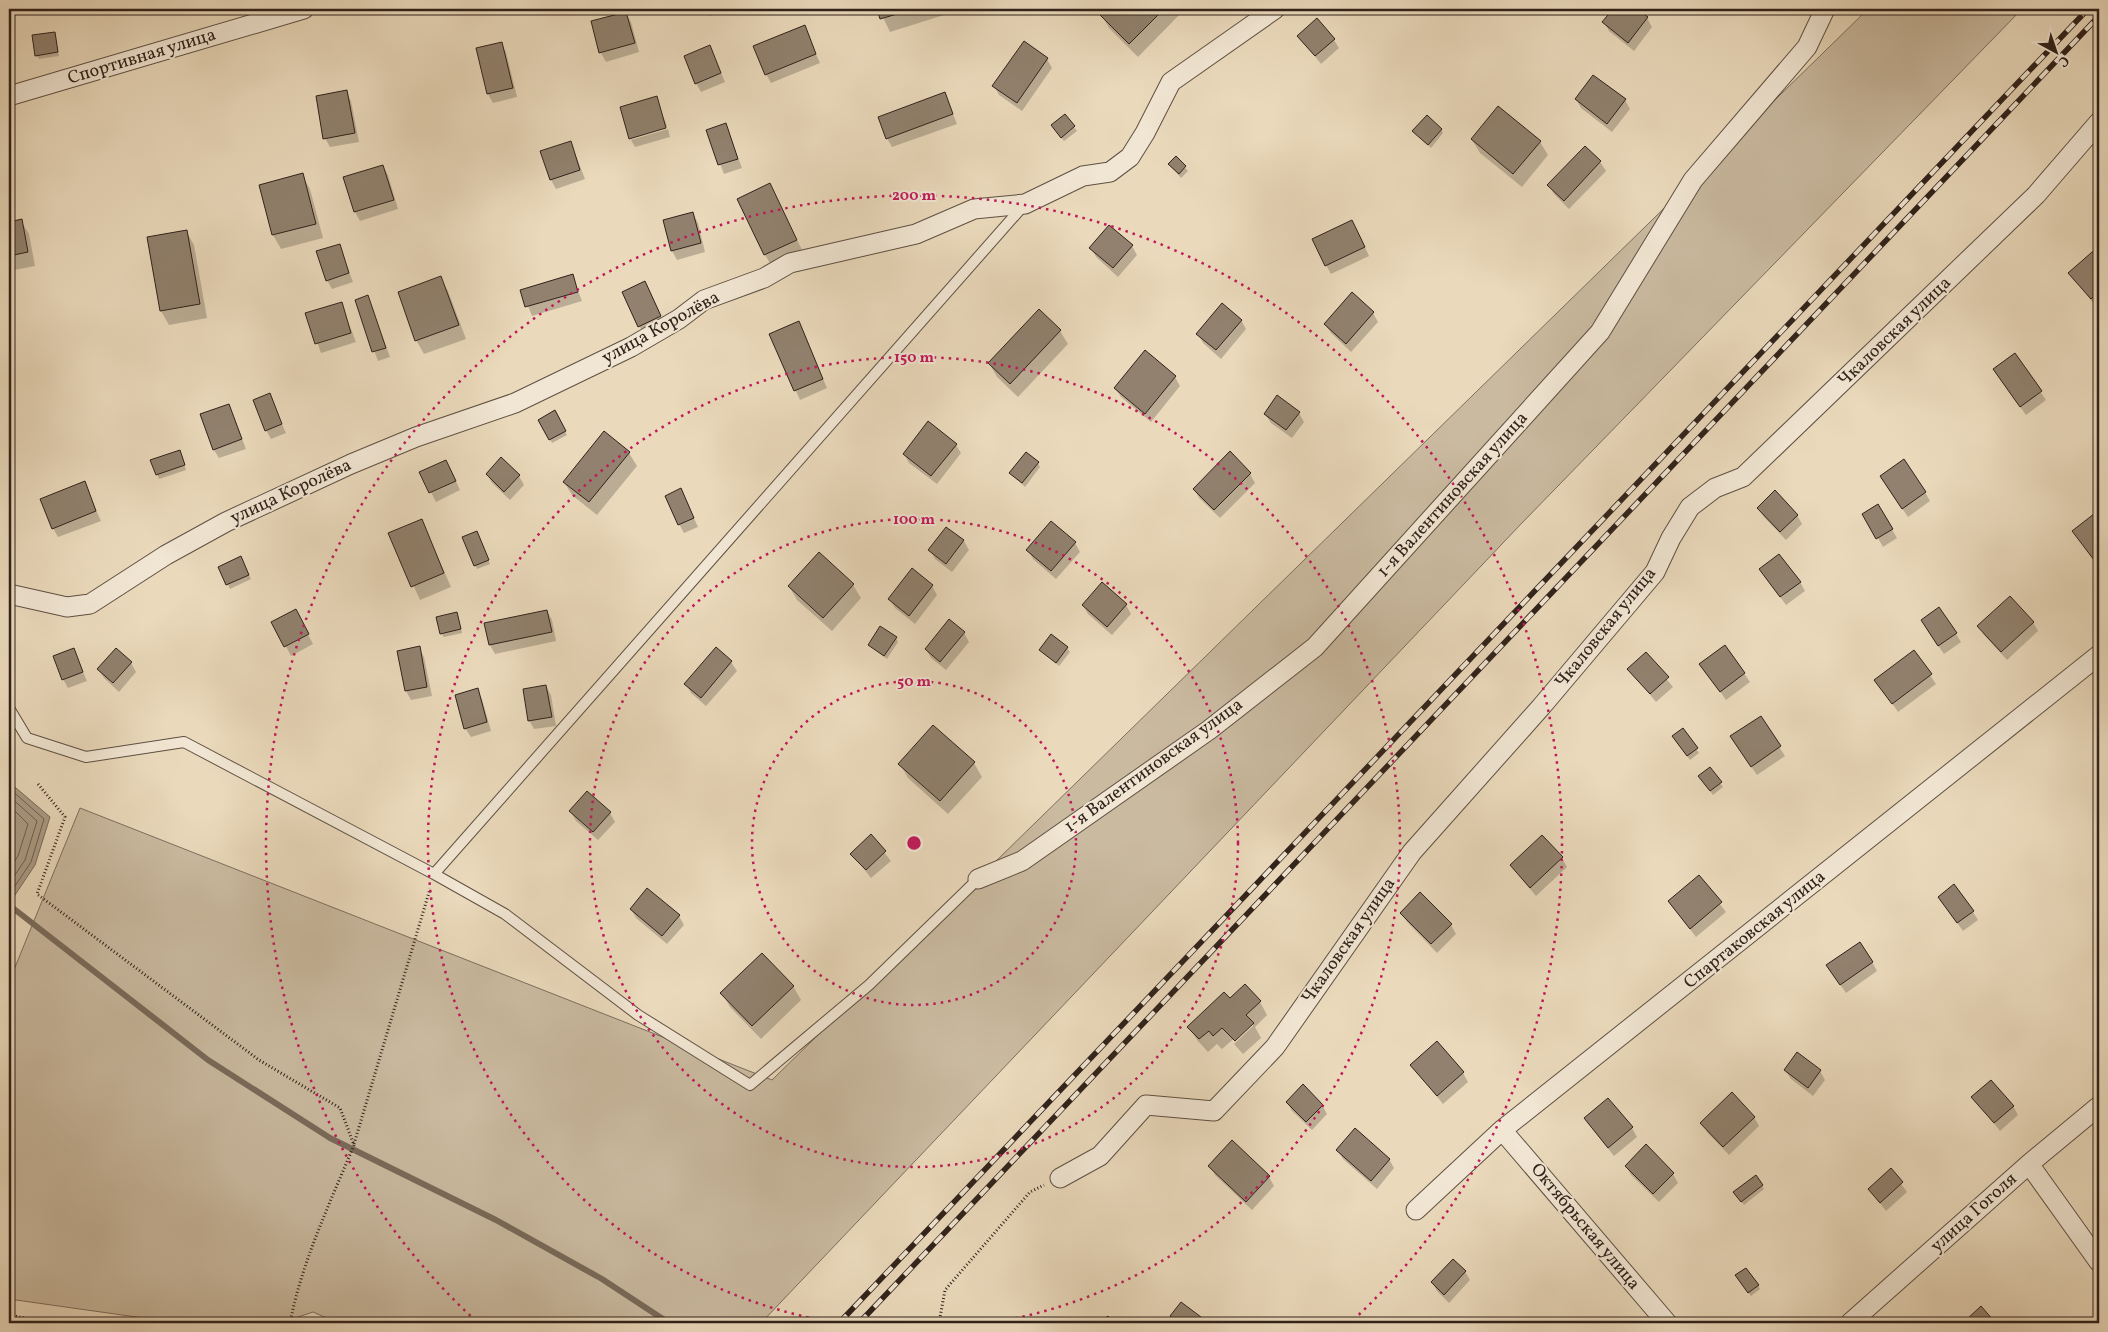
<svg xmlns="http://www.w3.org/2000/svg" width="2108" height="1332" font-family="Vollkorn,serif">
<rect width="100%" height="100%" fill="#ead9bb"/>
<filter id="stains"><feTurbulence type="fractalNoise" baseFrequency=".004" numOctaves="4"/><feColorMatrix values="0 0 0 0 .2 0 0 0 0 .09 0 0 0 0 .02 0 0 0 .5 -.17"/></filter>
<radialGradient id="worn" r=".72"><stop offset=".6" stop-color="#630" stop-opacity="0"/><stop offset="1" stop-color="#630" stop-opacity=".3"/></radialGradient>
<path fill="#cabaa0" stroke="#7d6e5e" d="M1868 9H2022L1521 524 761 1323H338L313 1312 280 1323H179L9 1299V982L80 808 772 1080Z"/>
<path fill="#ab9b85" stroke="#7a6b5b" d="M9 782 50 817 35 865 9 904Z"/>
<path fill="#0003" d="M705 9H728L709 16Z
M879 9H942L944 15 890 32Z
M1106 9H1185L1138 57 1109 28 1101 14Z
M1614 9H1635L1647 18 1652 27 1634 51 1609 31 1604 22Z
M626 13 631 22 639 52 606 62 601 53 592 22Z
M804 27 820 63 771 83 766 74Z
M55 34 59 56 39 59 36 55Z
M1299 36 1334 40 1339 48 1321 64Z
M501 43 506 52 517 97 493 103 488 94Z
M710 47 725 82 701 92 696 83Z
M1047 59 1052 68 1022 111 999 95 994 86Z
M346 92 351 101 359 142 330 147 325 138Z
M945 94 957 124 892 147 887 138Z
M656 98 667 126 630 139 622 108Z
M1576 99 1625 100 1630 109 1612 132 1581 108Z
M1065 115 1077 131 1064 141 1055 130Z
M725 124 742 168 724 174 707 130Z
M668 129 670 137 635 147 631 140Z
M1441 129 1443 133 1431 148 1413 131Z
M1472 140 1540 142 1548 155 1522 187 1480 153Z
M571 143 585 179 556 189 551 180Z
M1585 147 1600 162 1606 171 1569 209 1554 194 1549 185Z
M1176 158 1188 171 1181 178 1169 164Z
M383 166 388 175 398 209 360 221 355 212Z
M302 175 310 189 323 238 281 249 273 235 260 185Z
M770 185 804 254 773 268 765 255Z
M693 214 698 223 705 252 677 260 672 251Z
M21 221 29 234 35 266 9 271V223Z
M1357 230 1369 256 1331 274 1326 265Z
M186 231 194 245 207 318 169 325 161 311 148 238Z
M339 245 353 282 332 289 327 280Z
M1132 246 1137 255 1118 277 1096 257 1091 248Z
M2099 247V304L2096 307 2070 273Z
M572 276 582 301 532 316 522 291Z
M440 278 448 291 466 339 424 354 416 340Z
M650 292 665 325 644 335 623 293Z
M368 297 390 357 378 361 356 301Z
M341 303 356 342 321 353 307 314Z
M1373 313 1378 322 1351 352 1331 333 1325 324Z
M1241 320 1246 329 1221 359 1203 343 1198 334Z
M1060 331 1068 344 1018 397 997 377 989 363Z
M803 332 827 388 800 400 771 335Z
M1145 352 1175 377 1180 386 1151 422 1121 397 1115 388Z
M2015 355 2046 400 2026 415 2000 379Z
M269 395 286 433 271 439 266 430Z
M229 405 246 449 219 458 214 450Z
M555 412 567 435 552 443 540 420Z
M1299 413 1304 422 1292 438 1271 423 1265 414Z
M956 445 961 453 937 484 909 463 904 454Z
M629 453 637 466 597 515 572 495 564 482Z
M181 455 186 470 159 479 152 460Z
M501 459 519 476 524 485 510 500 492 483 487 474Z
M1038 463 1040 467 1025 487 1010 473Z
M451 470 460 490 436 502 421 473Z
M1250 474 1255 483 1220 518 1199 498 1194 489Z
M84 483 101 521 58 537 53 528Z
M1886 485 1925 492 1930 501 1908 517Z
M685 499 698 527 684 533 679 524Z
M1878 506 1897 538 1883 547 1864 514Z
M1758 508 1797 515 1802 524 1786 540 1764 517Z
M2099 511V567L2073 531Z
M422 521 451 587 420 600 390 534Z
M947 528 964 541 969 550 952 572 935 559 930 550Z
M479 537 490 564 477 569 475 565Z
M1075 543 1080 552 1056 579 1033 559 1028 550Z
M819 554 853 585 861 598 832 631 797 600 789 586Z
M243 562 251 579 230 589 220 568Z
M1761 570 1800 582 1805 591 1786 605Z
M932 586 937 595 915 624 895 608 890 599Z
M1083 605H1126L1131 614 1112 635 1088 614Z
M547 611 552 620 556 641 495 654 490 645Z
M457 614 462 633 444 637 441 633Z
M300 619 313 644 291 656 273 622Z
M949 621 964 633 969 642 946 670 931 658 926 649Z
M2033 622 2038 631 2007 660 1984 635 1979 626Z
M1927 630 1956 634 1961 642 1944 654Z
M896 638 898 642 887 659 869 645Z
M419 648 424 657 432 696 411 700 406 691Z
M1067 648 1070 652 1059 666 1041 650Z
M73 649 87 681 68 688 63 679Z
M716 649 731 662 737 671 706 706 691 693 686 684Z
M1914 652 1936 684 1898 712 1876 680Z
M1646 654 1673 687 1656 702 1629 669Z
M131 663 136 672 119 692 104 678 98 669Z
M1701 664 1744 673 1750 682 1726 700Z
M546 686 551 695 556 726 534 729 529 720Z
M477 690 482 699 491 731 471 737 465 728Z
M1760 718 1785 756 1757 775 1737 745Z
M1683 730 1699 753 1690 760 1676 741Z
M974 763 982 777 948 814 908 778 900 764Z
M1709 768 1723 787 1713 795 1702 780Z
M571 812 610 813 615 822 598 840 576 821Z
M871 836 891 861 871 878 852 854Z
M1562 858 1567 867 1536 896 1511 866Z
M1699 877 1726 912 1696 937 1669 902Z
M1420 894 1451 925 1456 934 1437 953 1407 922 1401 913Z
M1945 906 1973 912 1978 920 1963 931Z
M631 909 679 916 684 925 667 944 636 918Z
M1872 962 1877 971 1846 993 1833 974Z
M793 986 801 1000 761 1039 730 1007 722 993Z
M1230 1000 1260 1002 1267 1015 1255 1027 1261 1038 1243 1054 1234 1044 1253 1026V1022L1222 1049 1217 1044 1208 1052 1197 1040 1189 1027Z
M1798 1054 1820 1071 1825 1080 1813 1096 1791 1079 1785 1070Z
M1411 1065 1463 1073 1468 1082 1443 1104Z
M1973 1097 2013 1106 2018 1115 2000 1131Z
M1287 1102 1322 1105 1327 1114 1312 1130 1292 1111Z
M1754 1117 1759 1126 1729 1155 1707 1132 1702 1123Z
M1585 1119 1632 1128 1637 1137 1614 1156Z
M1232 1142 1269 1177 1274 1186 1252 1210 1215 1175 1210 1166Z
M1646 1146 1673 1174 1678 1183 1659 1202 1631 1175 1626 1166Z
M1338 1150 1389 1159 1394 1168 1377 1189 1343 1159Z
M1891 1170 1907 1192 1886 1211 1869 1189Z
M1762 1185 1764 1189 1744 1205 1737 1196Z
M1465 1271 1470 1280 1449 1303 1437 1291 1432 1282Z
M1739 1280 1758 1285 1760 1289 1751 1296Z
M1181 1304 1207 1323H1175L1171 1317Z"/>
<g fill="none" stroke-linecap="round" stroke-linejoin="round">
<path stroke="#6e5e50" stroke-width="1" d="M9 788 44 819 31 862 9 895
M9 796 37 821 25 860 9 884
M9 805 28 824 18 856 9 870"/>
<path stroke="#7a6b5b" stroke-width="6" d="M9 905 208 1060 330 1138 496 1220 602 1279 669 1323"/>
</g>
<path fill="#91816e" stroke="#30221b" d="M877 9H914L880 19Z
M1104 9H1164L1129 44 1099 14Z
M1613 9H1637L1648 17 1628 43 1602 22Z
M626 12 635 43 599 53 591 21Z
M1317 18 1335 39 1315 56 1297 36Z
M805 25 816 54 765 75 753 46Z
M55 32 58 52 35 56 32 35Z
M1024 41 1048 58 1017 103 992 86Z
M502 42 513 88 487 94 476 48Z
M710 45 721 73 695 84 684 56Z
M1593 75 1626 99 1607 124 1575 99Z
M347 90 355 133 323 139 316 96Z
M945 92 953 114 886 139 878 117Z
M657 96 666 128 629 139 620 107Z
M1498 106 1541 141 1513 174 1471 139Z
M1065 114 1075 126 1061 138 1051 125Z
M1427 115 1442 129 1428 145 1412 131Z
M726 123 738 159 718 165 706 130Z
M571 141 580 170 550 180 540 151Z
M1585 146 1601 161 1564 201 1547 185Z
M1176 156 1186 166 1179 174 1168 164Z
M383 165 394 200 354 212 343 177Z
M303 173 316 224 272 235 259 185Z
M770 183 797 240 764 255 737 199Z
M693 212 701 243 671 251 663 220Z
M22 219 28 252 9 256V222Z
M1352 220 1365 247 1325 266 1312 239Z
M1109 225 1133 245 1113 268 1089 248Z
M187 230 200 304 160 311 147 237Z
M340 244 349 273 326 281 316 251Z
M2099 246V291L2091 299 2068 273Z
M573 274 578 292 525 307 520 290Z
M441 276 459 325 415 341 398 292Z
M645 281 661 316 638 327 622 292Z
M1352 292 1374 312 1346 344 1324 324Z
M368 295 386 348 372 352 355 300Z
M342 302 351 333 315 344 305 313Z
M1222 303 1242 320 1216 350 1196 334Z
M1039 309 1061 330 1010 384 988 363Z
M799 321 823 379 794 391 769 334Z
M1145 350 1176 376 1145 414 1114 388Z
M2015 353 2042 391 2020 407 1993 369Z
M270 393 282 424 265 431 253 400Z
M1277 395 1300 412 1286 430 1264 414Z
M229 404 242 439 213 450 200 414Z
M555 410 566 431 549 440 538 420Z
M928 421 957 444 931 476 903 454Z
M604 431 630 452 589 502 563 482Z
M180 450 185 465 156 475 150 460Z
M1230 451 1251 473 1214 510 1193 489Z
M1026 452 1039 462 1022 483 1009 473Z
M501 457 520 475 504 492 486 474Z
M1904 459 1926 492 1902 509 1880 476Z
M446 460 456 481 429 493 419 472Z
M85 481 96 511 52 529 40 499Z
M681 488 694 518 678 525 665 496Z
M1775 490 1798 515 1780 532 1757 508Z
M1878 504 1893 529 1876 539 1862 514Z
M2099 510V556L2094 560 2072 531Z
M422 519 444 573 411 587 388 533Z
M1051 521 1076 542 1051 571 1026 550Z
M946 527 964 540 946 564 928 550Z
M477 531 489 560 474 566 462 537Z
M819 552 854 584 823 618 788 586Z
M1779 554 1801 582 1780 597 1759 569Z
M241 556 249 575 226 585 218 567Z
M912 568 933 585 909 616 888 599Z
M1102 582 1127 604 1107 627 1082 605Z
M2010 596 2034 622 2001 652 1977 626Z
M1939 607 1957 633 1938 646 1921 620Z
M296 609 309 634 284 647 271 622Z
M547 610 552 632 489 645 484 623Z
M457 612 461 629 440 634 436 617Z
M949 619 965 632 940 662 925 649Z
M880 626 897 637 884 656 868 645Z
M1051 634 1068 647 1056 663 1039 650Z
M1725 645 1745 673 1720 692 1699 664Z
M420 646 427 687 405 691 397 651Z
M716 647 732 661 701 698 684 684Z
M74 648 83 672 62 680 53 656Z
M116 648 132 662 113 683 97 669Z
M1914 650 1932 674 1892 704 1874 680Z
M1646 652 1669 677 1650 694 1627 669Z
M546 685 552 717 528 721 523 689Z
M478 688 487 722 464 729 455 695Z
M1761 716 1781 746 1751 767 1730 736Z
M933 725 975 762 940 801 898 764Z
M1683 728 1698 748 1687 756 1672 736Z
M1710 767 1722 782 1710 791 1698 776Z
M587 791 611 812 593 832 569 811Z
M871 834 886 851 866 870 850 854Z
M1542 835 1563 857 1530 888 1510 865Z
M1699 875 1722 902 1690 929 1668 901Z
M1954 884 1974 911 1957 923 1938 897Z
M647 888 680 915 662 936 630 909Z
M1420 892 1452 924 1431 944 1400 913Z
M1860 942 1873 962 1840 985 1826 965Z
M762 953 794 986 752 1026 720 993Z
M1245 984 1261 1001 1246 1015 1254 1023 1235 1041 1222 1028 1213 1036 1209 1031 1199 1039 1187 1027 1224 992 1230 998Z
M1437 1041 1464 1072 1437 1096 1410 1065Z
M1797 1052 1821 1070 1808 1088 1784 1070Z
M1991 1080 2014 1106 1994 1123 1971 1097Z
M1303 1084 1323 1105 1306 1122 1286 1102Z
M1732 1092 1755 1117 1723 1147 1700 1123Z
M1608 1098 1633 1127 1608 1148 1584 1118Z
M1355 1128 1390 1159 1371 1181 1336 1150Z
M1232 1140 1270 1176 1246 1202 1208 1166Z
M1646 1144 1674 1173 1653 1194 1625 1166Z
M1891 1168 1903 1182 1880 1203 1868 1189Z
M1756 1175 1763 1185 1741 1202 1733 1192Z
M1453 1259 1466 1271 1444 1295 1431 1282Z
M1746 1268 1759 1285 1748 1293 1735 1275Z
M1181 1302 1209 1323H1179L1170 1316Z
M1981 1306 1994 1321 1991 1323H1969L1966 1320Z
M1108 1316 1114 1323H1099Z"/>
<g fill="none" stroke-linecap="round" stroke-linejoin="round">
<defs>
<path id="service" d="M9 708 27 738 86 757 184 742 434 874 505 914 638 1015 750 1085 869 985 978 879
M434 874 1024 205"/>
<path id="minor" d="M9 96 304 9
M9 594 67 607 90 604 166 555 226 522 351 464 416 437 515 403 631 347 679 319 704 300 764 278 790 263 916 234 974 209 1025 204 1083 176 1110 172 1130 157 1145 133 1171 82 1275 9
M978 879 1022 861 1209 730 1315 647 1600 332 1693 180 1807 47 1825 9
M1502 1130 1667 1323
M2029 1164 2099 1262
M1060 1178 1100 1156 1146 1105 1214 1111 1275 1047 1412 852 1541 707 1655 572 1671 538 1690 507 1715 488 1743 477 2036 195 2099 122
M1416 1210 1502 1130 2099 655
M1850 1323 2029 1164 2099 1106"/>
</defs>
<use href="#service" stroke="#5e5043" stroke-width="12"/>
<use href="#minor" stroke="#5e5043" stroke-width="21"/>
<path stroke="#30221b" stroke-width="3" stroke-dasharray="1 2.5" stroke-linecap="butt" d="M38 784 65 817 37 894 259 1060 340 1108 354 1145C330 1203 302 1261 290 1323
M354 1144 430 889
M9 1315 52 1323
M939 1323 945 1290 1030 1192 1044 1185"/>
<use href="#service" stroke="#f1e6d3" stroke-width="10"/>
<use href="#minor" stroke="#f1e6d3" stroke-width="19"/>
<defs>
<path id="rail" d="M839 1323 2088 9
M859 1323 2099 16"/>
</defs>
<use href="#rail" stroke="#30221b" stroke-width="5.5"/>
<use href="#rail" stroke="#f1e6d3" stroke-width="4" stroke-dasharray="11" stroke-linecap="butt"/>
</g>
<g fill="none" stroke="#c2185b" stroke-width="2.5" stroke-dasharray="2.5 5">
<circle cx="914" cy="843" r="162"/>
<circle cx="914" cy="843" r="324"/>
<path d="M838 1323A486 486 0 1 1 990 1323"/>
<path d="M476 1321A648 648 0 1 1 1352 1321"/>
</g>
<g text-anchor="middle" dominant-baseline="central" stroke-width="4" stroke-linejoin="round" paint-order="stroke">
<g font-size="18" fill="#30221b" stroke="#f1e6d3">
<text transform="translate(142 57) rotate(-17)">Спортивная улица</text>
<text transform="translate(661 328) rotate(-29)">улица Королёва</text>
<text transform="translate(1895 332) rotate(-44)">Чкаловская улица</text>
<text transform="translate(291 492) rotate(-25)">улица Королёва</text>
<text transform="translate(1453 495) rotate(-48)">1-я Валентиновская улица</text>
<text transform="translate(1606 628) rotate(-51)">Чкаловская улица</text>
<text transform="translate(1154 766) rotate(-36)">1-я Валентиновская улица</text>
<text transform="translate(1755 930) rotate(-39)">Спартаковская улица</text>
<text transform="translate(1349 941) rotate(-55)">Чкаловская улица</text>
<text transform="translate(1974 1213) rotate(-42)">улица Гоголя</text>
<text transform="translate(1585 1227) rotate(50)">Октябрьская улица</text>
</g>
</g>
<circle cx="914" cy="843" r="8" fill="#c2185b" stroke="#f1e6d3" stroke-width="2.5"/>
<g font-size="15" text-anchor="middle" font-weight="bold" fill="#c2185b" stroke="#f1e6d3" stroke-width="4" stroke-linejoin="round" paint-order="stroke">
<text x="914" y="200">200 m</text>
<text x="914" y="362">150 m</text>
<text x="914" y="524">100 m</text>
<text x="914" y="686">50 m</text>
</g>
<rect width="2108" height="1332" fill="none" stroke="#ead9bb" stroke-width="30"/>
<rect x="10" y="10" width="2088" height="1312" fill="none" stroke="#30221b" stroke-width="2.5"/>
<rect x="15" y="15" width="2078" height="1302" fill="none" stroke="#30221b"/>
<g transform="translate(2056 52) rotate(140)" stroke="#f1e6d3" stroke-width="4" paint-order="stroke">
<path d="M0-4L9 19L0 12L-9 19Z" fill="#30221b"/>
<text y="-8" font-size="14" font-weight="bold" text-anchor="middle" fill="#30221b">С</text>
</g>
<rect width="100%" height="100%" filter="url(#stains)"/>
<rect width="100%" height="100%" fill="url(#worn)"/>
</svg>
